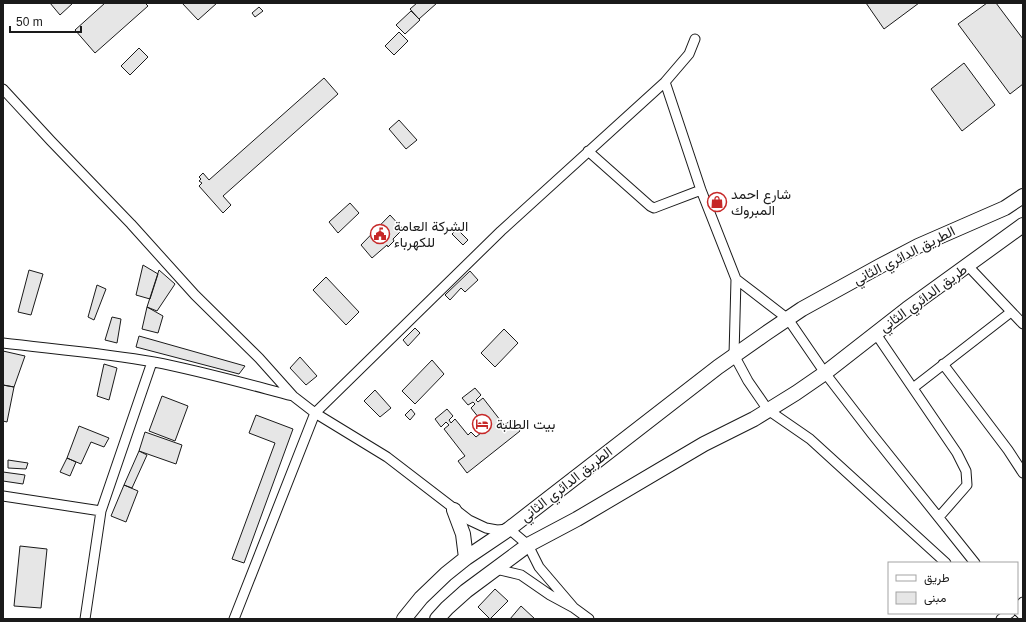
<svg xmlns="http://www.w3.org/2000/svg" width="1026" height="622" font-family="Helvetica,Vazirmatn,sans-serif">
<rect width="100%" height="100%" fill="#fff"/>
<path fill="#e6e6e6" stroke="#1a1a1a" d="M50 3H73L60 15Z
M105 3H145L148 6 95 53 75 30Z
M182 3H217L198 20Z
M417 3H437L419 19 410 9Z
M866 3H919L884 29Z
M987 3H996L1023 39V84L1010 94 958 24Z
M259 7 263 11 255 17 252 13Z
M411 11 420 20 405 34 396 25Z
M399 32 408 41 394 55 385 46Z
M139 48 148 57 130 75 121 66Z
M964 63 995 105 962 131 931 89Z
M324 78 338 94 223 196 231 205 223 213 199 186 202 183 199 181 201 179 199 177 203 173 209 180Z
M399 120 417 140 406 149 389 129Z
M350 203 359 213 338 233 329 222Z
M390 215 403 229 393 239 394 241 388 247 387 245 372 258 361 245Z
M457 229 468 240 463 245 452 234Z
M143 265 158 274 150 299 136 295Z
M29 270 43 274 31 315 18 312Z
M159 270 175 284 157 311 147 307Z
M470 271 478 280 465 292 461 288 450 300 445 295Z
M326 277 359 312 346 325 313 290Z
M97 285 106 289 94 320 88 317Z
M147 307 163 316 158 333 142 329Z
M112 317 121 319 117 343 105 340Z
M415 328 420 333 408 346 403 340Z
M504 329 518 343 495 367 481 353Z
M139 336 245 366 239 374 136 347Z
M3 351 25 356 14 387 3 385Z
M300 357 317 376 306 385 290 368Z
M432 360 444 374 415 404 402 391Z
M104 364 117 368 109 400 97 396Z
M3 385 14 387 7 422 3 421Z
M475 388 481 395 476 400 478 402 483 398 504 425 512 420 520 431 467 473 458 461 465 456 444 429 449 425 446 422 441 427 435 419 447 409 453 416 449 420 451 423 455 419 468 435 471 432 476 437 487 428 471 408 475 404 473 402 468 405 462 398Z
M375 390 391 408 380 417 364 401Z
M162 396 188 406 175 441 149 431Z
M411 409 415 414 410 420 405 415Z
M256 415 293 429 244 563 232 559 275 443 249 433Z
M79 426 109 438 104 447 91 442 81 464 67 458Z
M145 432 182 445 176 464 139 451Z
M139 451 147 455 132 488 124 485Z
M67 458 76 462 70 476 60 472Z
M8 460 28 463 26 469 8 468Z
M3 472 25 475 23 484 3 481Z
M124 485 138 491 126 522 111 516Z
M20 546 47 549 41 608 14 606Z
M495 589 508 601 490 619 478 607Z
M521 606 535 619H510Z"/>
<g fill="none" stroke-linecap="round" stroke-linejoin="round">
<defs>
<path id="street" d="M665 82 701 190 736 279 734 355 748 381 768 410 810 439 946 563
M3 89 51 141 131 224 195 295 259 358 293 396 315 413 387 457 469 520 486 528 497 530 509 529 528 545 539 567 574 608
M588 151 650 206 654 208 659 206 701 190
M968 266 1023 324
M736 279 788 319 825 373 872 434 975 563
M876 334 957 453 966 471 967 485 939 517
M3 343C53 349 104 353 154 362 201 371 247 384 293 396
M943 364 1008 450 1023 473
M913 388 1011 312
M3 496 101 511 152 362
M496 569 521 575 550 595 574 608 589 619
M1017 608 1023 602
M1017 610 1023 616
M85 619 101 511
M234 619 315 413 501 231 665 82 689 54 695 39
M1001 619 1010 613"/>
<path id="primary" d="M454 510 463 534 466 558
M404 619 421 598 446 574 466 558 509 529 718 367 765 334 802 309 880 266 918 246 1005 208 1023 196
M437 619 447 608 466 591 528 545 577 519 704 444 754 419 796 393 825 373 907 309 1023 225"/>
</defs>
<use href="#street" stroke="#1a1a1a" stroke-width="11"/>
<use href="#primary" stroke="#1a1a1a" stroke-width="16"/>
<use href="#street" stroke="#fff" stroke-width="9"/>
<use href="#primary" stroke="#fff" stroke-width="14"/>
</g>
<defs>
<symbol id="shop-ring" viewBox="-11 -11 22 22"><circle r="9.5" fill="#fff" stroke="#c62828" stroke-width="1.5"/><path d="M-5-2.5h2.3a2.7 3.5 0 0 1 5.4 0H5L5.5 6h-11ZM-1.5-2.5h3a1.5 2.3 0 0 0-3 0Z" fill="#c62828"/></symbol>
<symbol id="civic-ring" viewBox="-11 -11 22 22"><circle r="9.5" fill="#fff" stroke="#c62828" stroke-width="1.5"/><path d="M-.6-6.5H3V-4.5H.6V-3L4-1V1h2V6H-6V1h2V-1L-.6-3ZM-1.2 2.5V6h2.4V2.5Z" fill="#c62828"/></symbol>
<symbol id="hotel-ring" viewBox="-11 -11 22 22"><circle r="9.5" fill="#fff" stroke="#c62828" stroke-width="1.5"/><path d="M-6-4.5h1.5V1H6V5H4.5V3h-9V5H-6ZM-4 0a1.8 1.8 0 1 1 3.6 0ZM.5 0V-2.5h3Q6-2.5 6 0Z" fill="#c62828"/></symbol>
</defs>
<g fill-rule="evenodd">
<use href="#shop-ring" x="706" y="191" width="22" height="22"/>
<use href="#civic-ring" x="369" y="223" width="22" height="22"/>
<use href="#hotel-ring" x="471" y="413" width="22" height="22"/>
</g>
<g text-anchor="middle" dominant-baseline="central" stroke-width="3" stroke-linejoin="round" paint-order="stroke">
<g font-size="14" fill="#1a1a1a" stroke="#fff" text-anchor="start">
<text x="731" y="194">شارع احمد<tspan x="731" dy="16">المبروك</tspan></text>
<text x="394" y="226">الشركة العامة<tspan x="394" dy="16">للكهرباء</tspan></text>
<text x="496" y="424">بيت الطلبة</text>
</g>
<g font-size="14" fill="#1a1a1a" stroke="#fff">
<text transform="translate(904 255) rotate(-27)">الطريق الدائري الثاني</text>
<text transform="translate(923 298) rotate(-36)">طريق الدائري الثاني</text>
<text transform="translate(566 484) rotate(-38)">الطريق الدائري الثاني</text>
</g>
</g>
<rect width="1026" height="622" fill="none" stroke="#1a1a1a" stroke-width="8"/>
<rect x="888" y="562" width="130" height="52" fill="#ffffff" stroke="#a3a3a3"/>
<rect x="896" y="575" width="20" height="6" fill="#ffffff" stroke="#a3a3a3"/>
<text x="924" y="582" font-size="12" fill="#1a1a1a">طريق</text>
<rect x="896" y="592" width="20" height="12" fill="#e6e6e6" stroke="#a3a3a3"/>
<text x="924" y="602" font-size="12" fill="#1a1a1a">مبنى</text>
<path d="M10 26v6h71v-6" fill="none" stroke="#1a1a1a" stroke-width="2"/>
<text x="16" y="26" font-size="12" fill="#1a1a1a" stroke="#ffffff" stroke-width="3" paint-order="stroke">50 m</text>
</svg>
